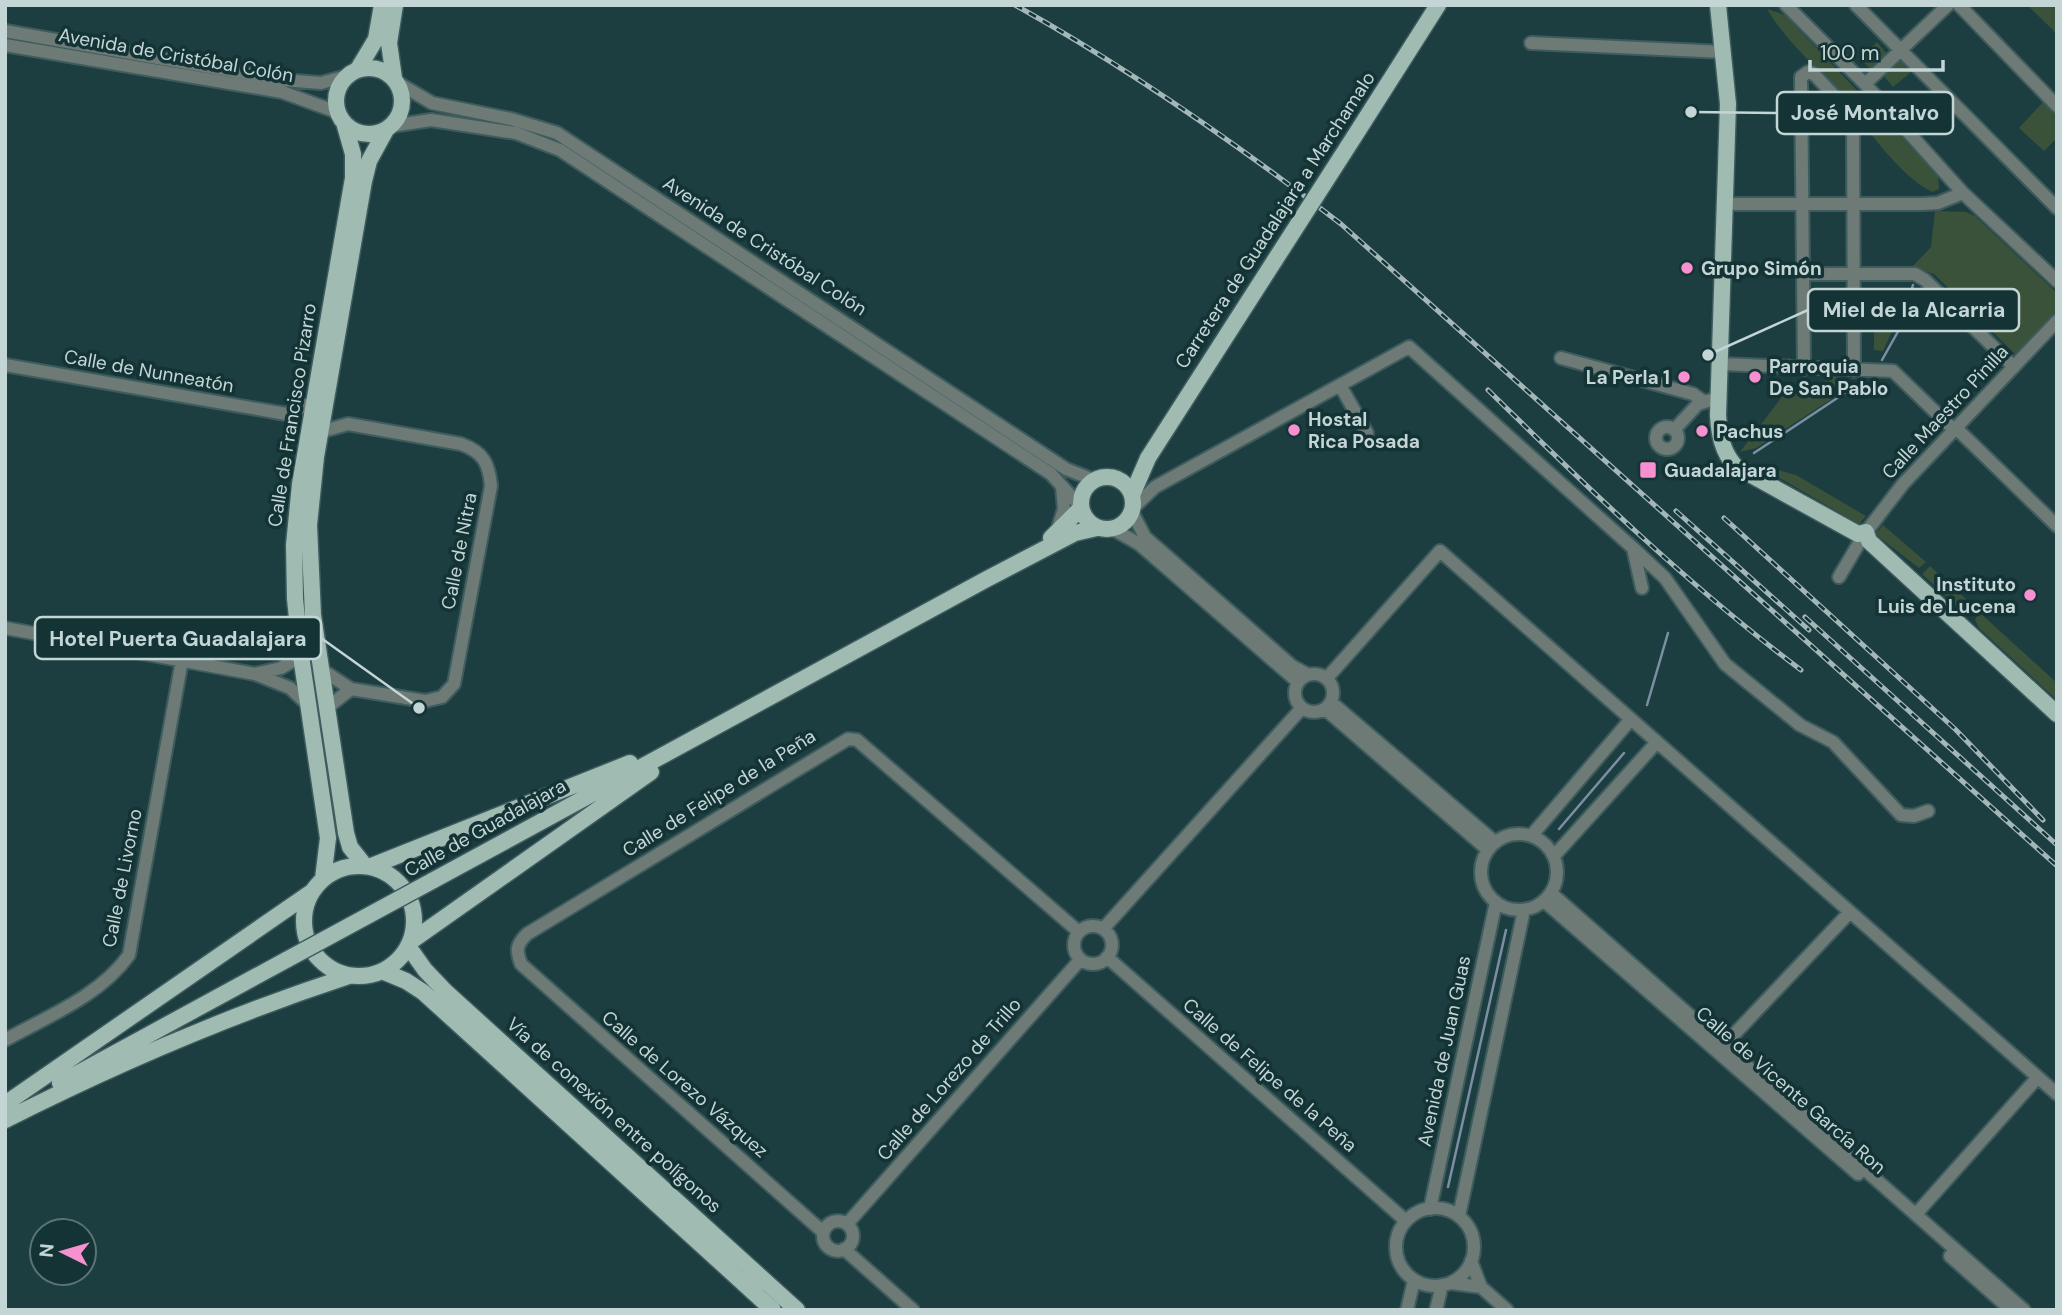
<svg xmlns="http://www.w3.org/2000/svg" width="2062" height="1315" font-family="'DM Sans',sans-serif">
<rect width="100%" height="100%" fill="#1d3e40"/>
<path fill="#3a513a" d="M2027 5H2057V34Z
M1767 9 1785 15 1938 175 1939 189 1932 192C1895 173 1863 121 1836 90 1812 62 1786 41 1767 9Z
M1877 42 1887 54 1870 69 1860 58Z
M1900 60 1911 72 1893 87 1883 75Z
M2045 100 2057 112V138L2044 151 2019 128Z
M1935 211 1966 212 1975 216 2057 293V311L2016 355 1934 274 1912 267 1931 247Z
M1902 309 1883 351 1874 350V311Z
M1835 374 1855 384 1756 448 1740 452 1787 390 1824 381Z
M1778 470 1796 475 1866 516 1859 524 1773 474Z
M1883 525 1926 562 1919 568 1875 534Z
M1930 566 1969 602 1961 607 1956 606 1922 574Z
M1979 612 2057 683V700L1979 628 1975 620Z"/>
<g fill="none" stroke-linecap="round" stroke-linejoin="round">
<path stroke="#7b8fa4" stroke-width="2.5" d="M1882 360 1900 328 1913 285
M1754 453 1863 381
M1647 705 1668 633
M1559 829 1624 753
M1448 1187 1506 930"/>
<defs>
<path id="minor" d="M1786 5 1865 84 1963 193 2057 281
M1856 5 2057 208
M1959 5 2057 106
M5 31 282 80 321 83 347 76
M1531 43 1724 52
M5 45 282 92 337 112
M398 83 432 103 511 119 557 133 1013 434 1066 469 1094 480
M1865 84 1948 5
M391 126 431 120 516 133 560 150 1051 474 1081 507
M1726 204H1922L1938 203 1963 193
M1803 274H1915L1925 280 2014 367
M1561 358 1693 394 1703 401
M1721 364 1893 371 1954 430
M5 365 286 414 314 402
M1804 369 1801 77 1808 72 1813 73 1853 116 1854 371
M1340 385 1367 433
M1656 438a11 11 0 1 1 22 0a11 11 0 1 1-22 0Z
M1956 428 2057 526
M1674 430 1698 404 1711 400
M320 432 348 424 461 444C483 452 489 463 491 486L454 684 442 697 425 701 351 689 322 670
M1133 508 1155 487 1409 347 1633 548 1642 588
M1132 512 1145 537 1292 666 1307 674
M1113 529 1139 544 1298 682
M1057 531 1064 509 1062 487
M1866 532 1903 484 2057 321
M1633 548 1665 578 1725 664 1800 725 1833 742 1901 815 1914 816 1928 811
M1839 577 1859 543
M5 628 255 674 290 688 308 705
M1295 693a19 19 0 1 1 38 0a19 19 0 1 1-38 0Z
M255 674 281 668 301 656
M1327 678 1440 551 2057 1094
M1331 702 1495 842
M328 707 351 689
M1325 709 1488 850
M1481 872a38 38 0 1 1 76 0a38 38 0 1 1-76 0Z
M1532 835 1631 719
M1554 856 1657 742
M1551 893 2024 1310
M1544 901 1858 1174
M1074 945a19 19 0 1 1 38 0a19 19 0 1 1-38 0Z
M1103 929 1302 708
M1107 957 1406 1221
M5 1040C48 1016 100 996 129 955L182 660
M1724 1045 1850 912
M1396 1247a39 39 0 1 1 78 0a39 39 0 1 1-78 0Z
M1430 1209 1496 902
M1916 1214 2038 1077
M1459 1216 1524 910
M823 1236a15 15 0 1 1 30 0a15 15 0 1 1-30 0Z
M847 1224 1080 960
M823 1232 521 964C516 950 516 945 527 934L848 739 857 740 1079 932
M844 1249 913 1310
M1950 1256 2011 1310
M1451 1283 1481 1287 1471 1261
M1481 1287 1507 1310
M1407 1310 1414 1280
M1436 1310 1442 1285"/>
<path id="major" d="M1718 5 1728 104 1718 415C1719 434 1722 451 1735 466L1858 534 1866 532 1869 541 2057 714
M336 101a33 33 0 1 1 66 0a33 33 0 1 1-66 0Z
M358 69 376 39 382 5
M394 78 389 43 395 5
M1354 137 1438 5
M1081 503a26 26 0 1 1 52 0a26 26 0 1 1-52 0Z
M1132 495 1148 458 1275 260
M1051 538 1081 508
M365 866 350 847 346 833 313 615 309 525 316 457 364 181 369 161 386 130
M304 921a55 55 0 1 1 110 0a55 55 0 1 1-110 0Z
M369 867 630 763
M323 879 328 838 301 656 295 599 294 545 300 484 353 178V154L345 126
M432 881 985 580 1075 533 1097 528
M410 942 651 772
M408 946 425 970 446 992 797 1310
M382 971 406 981 423 992 773 1310
M60 1083 288 959
M5 1104 313 891
M5 1120C114 1065 233 1014 349 976"/>
</defs>
<use href="#minor" stroke="#3e5c5e" stroke-width="16"/>
<use href="#major" stroke="#3e5c5e" stroke-width="19"/>
<use href="#minor" stroke="#6d7a75" stroke-width="12"/>
<use href="#major" stroke="#a0bbb2" stroke-width="16"/>
<defs>
<path id="rail" d="M1015 5C1130 69 1237 144 1341 224L2057 866
M1488 390C1588 488 1689 586 1801 670
M1676 511 1809 630
M1724 518 1955 729 2043 820
M1805 617 2057 845"/>
</defs>
<use href="#rail" stroke="#a3b7b9" stroke-width="5"/>
<use href="#rail" stroke="#133335" stroke-width="2.5" stroke-dasharray="8" stroke-linecap="butt"/>
<defs>
<path id="major-bridge" d="M1275 260 1354 137
M288 959 432 881"/>
</defs>
<use href="#major-bridge" stroke="#3e5c5e" stroke-width="19" stroke-linecap="butt"/>
<use href="#major-bridge" stroke="#a0bbb2" stroke-width="16"/>
</g>
<g fill="#f690d0" stroke="#133335" stroke-width="2.5">
<circle cx="1687" cy="268" r="7"/>
<circle cx="1684" cy="377" r="7"/>
<circle cx="1755" cy="377" r="7"/>
<circle cx="1294" cy="430" r="7"/>
<circle cx="1702" cy="431" r="7"/>
<rect x="1639" y="461" width="18" height="18" rx="3.5"/>
<circle cx="2030" cy="595" r="7"/>
</g>
<g text-anchor="middle" dominant-baseline="central" stroke-width="7" stroke-linejoin="round" paint-order="stroke">
<g font-size="19" fill="#c4d5d6" stroke="#133335">
<text transform="translate(176 55) rotate(10)">Avenida de Cristóbal Colón</text>
<text transform="translate(1275 220) rotate(-57)">Carretera de Guadalajara a Marchamalo</text>
<text transform="translate(765 246) rotate(33)">Avenida de Cristóbal Colón</text>
<text transform="translate(149 371) rotate(10)">Calle de Nunneatón</text>
<text transform="translate(1945 412) rotate(-47)">Calle Maestro Pinilla</text>
<text transform="translate(292 415) rotate(-81)">Calle de Francisco Pizarro</text>
<text transform="translate(459 551) rotate(-79)">Calle de Nitra</text>
<text transform="translate(719 793) rotate(-32)">Calle de Felipe de la Peña</text>
<text transform="translate(485 828) rotate(-29)">Calle de Guadalajara</text>
<text transform="translate(122 878) rotate(-79)">Calle de Livorno</text>
<text transform="translate(1444 1051) rotate(-78)">Avenida de Juan Guas</text>
<text transform="translate(1270 1075) rotate(41)">Calle de Felipe de la Peña</text>
<text transform="translate(949 1079) rotate(-49)">Calle de Lorezo de Trillo</text>
<text transform="translate(685 1084) rotate(41)">Calle de Lorezo Vázquez</text>
<text transform="translate(1791 1090) rotate(41)">Calle de Vicente García Ron</text>
<text transform="translate(614 1115) rotate(42)">Vía de conexión entre polígonos</text>
</g>
<g font-size="19" font-weight="bold" fill="#c4d5d6" stroke="#133335" text-anchor="start">
<text x="1701" y="268">Grupo Simón</text>
<text x="1769" y="366">Parroquia<tspan x="1769" dy="22">De San Pablo</tspan></text>
<text x="1670" y="377" text-anchor="end">La Perla 1</text>
<text x="1308" y="419">Hostal<tspan x="1308" dy="22">Rica Posada</tspan></text>
<text x="1716" y="431">Pachus</text>
<text x="1664" y="470">Guadalajara</text>
<text x="2016" y="584" text-anchor="end">Instituto<tspan x="2016" dy="22">Luis de Lucena</tspan></text>
</g>
</g>
<path fill="none" stroke="#c4d5d6" stroke-width="2.5" d="M1691 112L1777 113M1708 355L1808 310M419 708L321 638"/>
<g fill="#c4d5d6" stroke="#133335" stroke-width="2.5">
<circle cx="1691" cy="112" r="7"/>
<circle cx="1708" cy="355" r="7"/>
<circle cx="419" cy="708" r="7"/>
</g>
<g fill="#133335" stroke="#c4d5d6" stroke-width="2.5">
<rect x="1777" y="92" width="176" height="42" rx="7"/>
<rect x="1808" y="289" width="211" height="42" rx="7"/>
<rect x="35" y="617" width="286" height="42" rx="7"/>
</g>
<g font-size="21" text-anchor="middle" font-weight="bold" fill="#c4d5d6">
<text x="1865" y="120">José Montalvo</text>
<text x="1914" y="317">Miel de la Alcarria</text>
<text x="178" y="646">Hotel Puerta Guadalajara</text>
</g>
<rect width="2062" height="1315" fill="none" stroke="#c4d5d6" stroke-width="14"/>
<g transform="translate(63 1252) rotate(275)"><circle r="33" fill="#133335" stroke="#5a7475" stroke-width="2"/>
<path d="M0-5L12 26L0 18L-12 26Z" fill="#f690d0"/>
<text y="-10" font-size="19" font-weight="bold" text-anchor="middle" fill="#c4d5d6">N</text>
</g>
<path d="M1810 60v10h133v-10" fill="none" stroke="#c4d5d6" stroke-width="3.5"/>
<text x="1820" y="60" font-size="21" fill="#c4d5d6" stroke="#133335" stroke-width="5" paint-order="stroke">100 m</text>
</svg>
